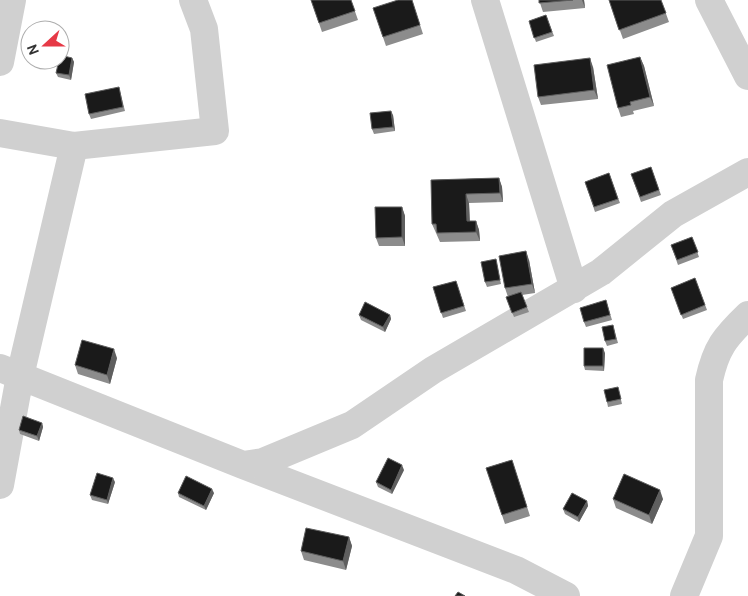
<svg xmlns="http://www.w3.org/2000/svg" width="748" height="596" font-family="Cabin,sans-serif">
<rect width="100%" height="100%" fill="#fff"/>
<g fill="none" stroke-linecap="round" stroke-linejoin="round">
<path stroke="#d0d0d0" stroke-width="28" d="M485 0 574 289
M709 0 748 76
M0 62 12 0
M0 133 74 146 215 131 204 29 193 0
M0 368 243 465 516 570 566 596
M243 465 263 462 352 425 433 370 601 272 673 214 748 172
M0 485 20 376 74 146
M684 596 709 536V380C716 348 725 337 748 315"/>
</g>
<path fill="#8c8c8c" d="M311 0H351L358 20 322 32Z
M412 0 423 34 386 46 373 8Z
M539 0H584L585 8 543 12Z
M609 0H661L669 22 623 39Z
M546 15 554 36 536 42 529 21Z
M640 57 644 66 654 106 633 111 634 114 621 117 618 108Z
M72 58 74 62 71 80 58 77 56 73Z
M593 67 598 99 541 105 538 97Z
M119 87 125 111 91 119 89 114Z
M393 115 395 131 374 134 372 129Z
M651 167 661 195 641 202 631 174Z
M609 173 620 203 595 212 585 182Z
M499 178 502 187 503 202 469 203 470 221H476L479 230 480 241 440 242 432 224 431 180Z
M402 207 405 216V246H379L376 238Z
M692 237 699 257 678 265 671 245Z
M496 259 501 284 487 287 485 282Z
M529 260 535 293 522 295 529 312 514 317 506 297H508L505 288Z
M695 278 707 310 683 319 671 288Z
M456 281 466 311 443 318 433 287Z
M606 300 612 320 586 327 584 322Z
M359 315H390L391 319 385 332 361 320Z
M613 325 618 343 607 346 605 341Z
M605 353 604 371 585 370 584 366Z
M117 358 110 384 78 374 75 365Z
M618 387 622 404 608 407 607 402Z
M42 423 43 427 39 441 20 434 19 430Z
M512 460 530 516 505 524 486 468Z
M404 470 392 494 378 487 376 482Z
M115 482 108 504 92 500 90 495Z
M178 493H214L206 510 179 497Z
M613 499H663L652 524 616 508Z
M587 501 588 506 579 522 565 514 563 509Z
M349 537 352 546 346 570 304 560 301 551Z"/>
<path fill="#5f5f5f" d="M582 0H584L585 8Z
M640 57 644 66 654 106 650 97Z
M72 58 74 62 71 80 69 75Z
M590 58 593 67 598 99 594 90Z
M391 111 393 115 395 131 393 127Z
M499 178 502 187 503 202 500 193Z
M466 194 469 203 470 230 467 221Z
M402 207 405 216V246L402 237Z
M476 221 479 230 480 241 476 232Z
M526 251 529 260 535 293 532 284Z
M390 315 391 319 385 332 383 327Z
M603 348 605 353 604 371 603 366Z
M114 349 117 358 110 384 107 375Z
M42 423 43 427 39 441 37 436Z
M402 465 404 470 392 494 391 490Z
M113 478 115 482 108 504 107 500Z
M212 489 214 493 206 510 204 506Z
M660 490 663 499 652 524 649 515Z
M587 501 588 506 579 522 578 517Z
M349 537 352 546 346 570 343 561Z"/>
<path fill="#1a1a1a" stroke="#5f5f5f" d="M311 0H351L355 11 319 23Z
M398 0H412L420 25 383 37 373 8Z
M539 0H573L539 3Z
M609 0H661L666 13 619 30Z
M546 15 552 32 534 38 529 21Z
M60 55 72 58 69 75 56 73 59 60H60Z
M640 57 650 97 630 102 631 105 618 108 607 65Z
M590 58 594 90 538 97 534 65Z
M119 87 123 107 89 114 85 94Z
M391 111 393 127 372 129 370 113Z
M651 167 659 190 640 197 631 174Z
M609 173 618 199 594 207 585 182Z
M499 178 500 193 466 194 467 221H476V232L437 233 436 224H432L431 180Z
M375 207H402V237L376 238Z
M692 237 698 252 677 260 671 245Z
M526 251 532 284 505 288 499 256Z
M496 259 500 280 485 282 481 262Z
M695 278 705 305 681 315 671 288Z
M456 281 464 306 441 313 433 287Z
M521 292 527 307 512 313 506 297Z
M606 300 610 315 584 322 580 308Z
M365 302 390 315 383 327 359 315Z
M613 325 616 339 605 341 602 327Z
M82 340 114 349 107 375 75 365Z
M584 348H603V366H584Z
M618 387 621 399 607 402 604 390Z
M23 416 42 423 37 436 19 430Z
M388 458 402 465 391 490 376 482Z
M512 460 527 507 502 515 486 468Z
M97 473 113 478 107 500 90 495Z
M624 474 660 490 649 515 613 499Z
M186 476 212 489 204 506 178 493Z
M572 493 587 501 578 517 563 509Z
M306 528 349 537 343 561 301 551Z
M458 592 465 596H455Z"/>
<g transform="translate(45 45) rotate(249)"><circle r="24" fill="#ffffff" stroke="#adadad"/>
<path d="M0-4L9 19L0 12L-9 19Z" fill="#e63946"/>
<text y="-8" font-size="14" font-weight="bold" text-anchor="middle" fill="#333333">N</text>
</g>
</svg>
